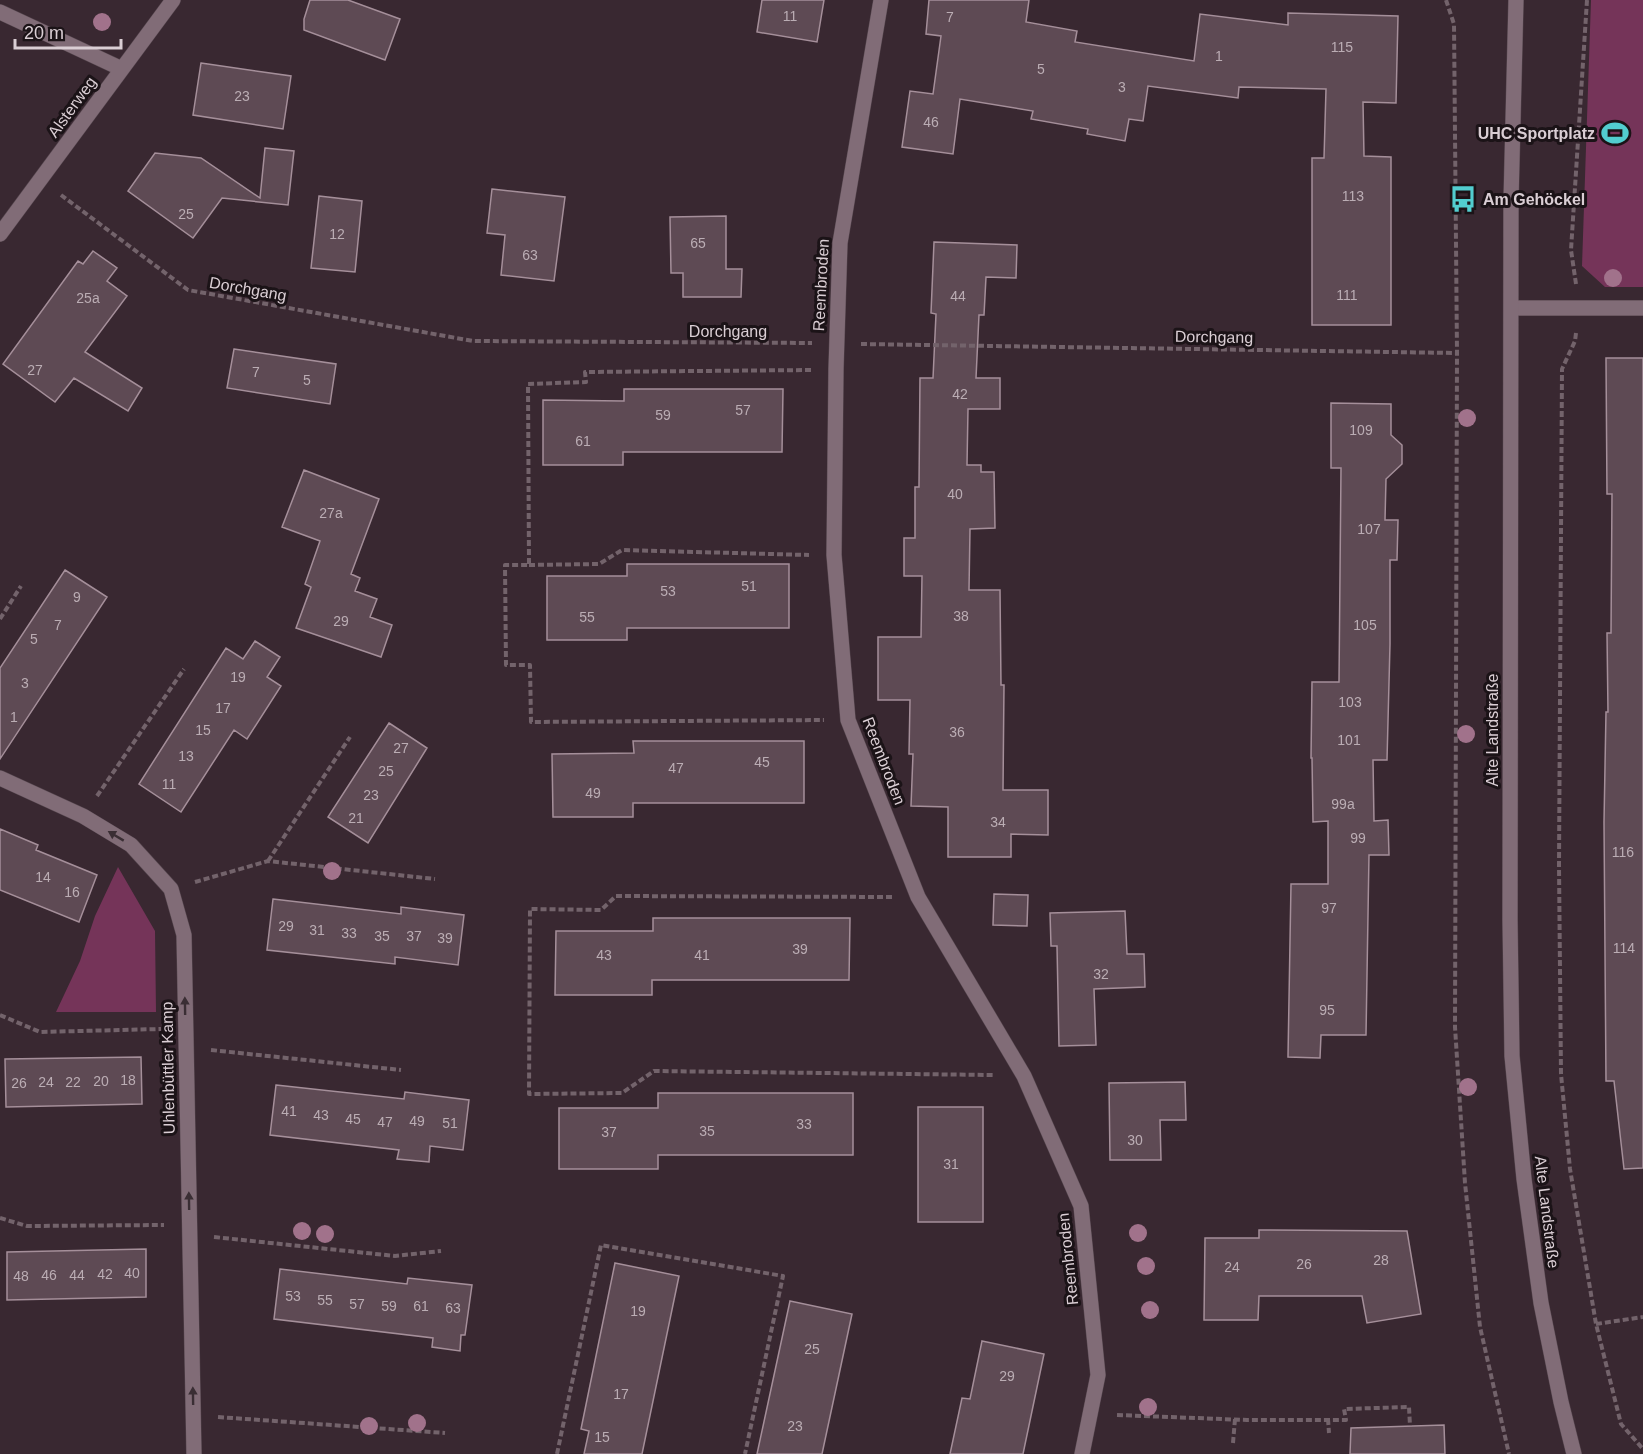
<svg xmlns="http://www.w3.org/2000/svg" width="1643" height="1454" font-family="Arial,sans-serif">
<rect width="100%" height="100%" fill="#392831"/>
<path fill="#753459" d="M1591 0H1643V287H1605L1582 266Z
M118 867 155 931 156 1012H56L80 961 95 916Z"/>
<path fill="#5e4a54" stroke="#a58f9a" stroke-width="1.5" d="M310 0H348L400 19 385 60 304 30V19Z
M762 0H824L817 42 757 32Z
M929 0H1029L1026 22 1077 31 1075 42 1194 61 1200 14 1288 25V13L1398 16 1396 103 1363 102 1364 156 1391 157V325H1312V158H1324L1326 89 1239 87 1238 98 1148 86 1143 121 1129 119 1125 141 1087 134 1088 129 1031 119 1033 111 960 99 953 154 902 147 910 91 933 94 941 36 926 34Z
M201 63 291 76 283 129 193 115Z
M265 148 294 151 288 205 222 198 193 238 128 191 155 153 201 158 260 198Z
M492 189 565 197 554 281 501 275 505 235 487 233Z
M319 196 362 201 355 272 311 268Z
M726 216V269H742L741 297H683V273H671L670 217Z
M934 242 1017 245 1016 278 986 277 984 315H979L976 378H1000V409H968L967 465H981V472H994L995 528 970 529 969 590H1000L1001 685H1004L1003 790H1048V835L1011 834V857H948V807L911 806 913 754H909L910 700H878V637H921L922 576H904V538H915V487H919L920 378H933L936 314 931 313Z
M93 251 117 268 107 281 127 296 85 352 142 388 128 411 74 378 55 402 3 364 78 261 83 264Z
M234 349 336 364 330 404 227 388Z
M1606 358H1643V1168L1624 1169 1614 1081H1606L1604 822 1606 712H1608L1607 633H1611L1612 494H1607Z
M624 389H783L782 452H623V465H543V400L624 401Z
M1331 403 1391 404V435L1402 445V464L1386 479 1385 520H1398L1397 560H1390V644L1387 760H1373L1374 821 1388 820 1389 855H1369L1366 1035H1321L1320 1058 1288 1057 1291 884H1328V821L1313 822 1312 758H1311L1312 682H1339L1341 468H1331Z
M304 470 379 499 351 574 360 578 355 591 377 599 370 617 392 625 381 657 296 628 311 587 305 584 320 541 282 527Z
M627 564H789V628H627V640H547V576H627Z
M65 570 107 597 0 759V668Z
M255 641 280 657 267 677 281 686 247 739 234 730 181 812 139 784 226 648 243 659Z
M389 723 427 748 368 843 328 817Z
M633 741H804V803H633V817H553L552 754 634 753Z
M0 829 38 845 36 850 97 875 79 922 0 890Z
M994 894 1028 895 1027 926 993 925Z
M273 899 401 914V907L464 915 458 965 395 957V964L267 950Z
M1125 911 1127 954H1144L1145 987 1094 989 1096 1045 1059 1046 1057 946H1051L1050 913Z
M653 918H850L849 980H652V995H555L556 931H653Z
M141 1057 142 1104 6 1107 5 1059Z
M1185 1082 1186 1120H1160L1161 1160H1110L1109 1083Z
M276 1085 404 1099 405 1092 469 1100 463 1150 430 1146 429 1162 397 1159 399 1150 270 1135Z
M658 1093H853V1155H658V1169H559V1108H658Z
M918 1107H983V1222H918Z
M1259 1230 1407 1231 1421 1314 1367 1323 1362 1296H1259L1258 1320H1204L1205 1238H1259Z
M146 1249V1297L7 1300V1252Z
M615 1263 679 1276 642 1454H584L589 1431 581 1429Z
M280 1269 407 1284 408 1278 472 1285 465 1335H461L460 1351 432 1347 433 1338 274 1319Z
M790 1301 852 1314 822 1454H757Z
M982 1341 1044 1354 1023 1454H950L962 1398 970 1399Z
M1444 1425 1445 1454H1350L1351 1428Z"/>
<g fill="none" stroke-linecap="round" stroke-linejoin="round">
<defs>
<path id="street" d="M881 0 840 243 836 369 834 555 848 720 918 897 1024 1076 1081 1206 1098 1375 1082 1454
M0 12 122 69
M0 234 173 0
M1512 308H1643
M0 778 83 816 131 845 171 889 184 935 194 1454"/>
<path id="secondary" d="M1516 0 1511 201 1510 920 1512 1056 1524 1179 1541 1303 1561 1402 1574 1454"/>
</defs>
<use href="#street" stroke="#54454d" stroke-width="16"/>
<use href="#secondary" stroke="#54454d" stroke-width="16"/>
<path stroke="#73636b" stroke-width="4" stroke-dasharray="6 3" stroke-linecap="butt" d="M1446 0 1454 24 1457 353 1455 1027 1465 1183 1480 1327 1509 1454
M61 195 188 290 473 341 812 343
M1576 284 1571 250 1587 0
M1576 333 1575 341 1562 369 1559 865 1561 1074 1570 1169 1596 1324 1621 1424 1643 1449
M861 344 1457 353
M811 370 585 372 586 382 528 384 529 565H505L506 665H530L531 722 824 720
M529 565 599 564 622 550 809 555
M0 619 21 586
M97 796 184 669
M268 861 350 737
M195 882 268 861 435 879
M892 897 616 896 601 910 530 909 529 1094 622 1093 654 1071 994 1075
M0 1015 40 1032 161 1029
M211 1050 401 1070
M0 1218 27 1226 164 1225
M214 1237 395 1256 441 1251
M1596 1324 1643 1317
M1117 1415 1247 1420H1346L1344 1409 1409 1407 1410 1426
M218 1417 445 1433
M1328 1419 1329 1433
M1233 1443 1235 1419
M557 1454 601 1245 783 1276 745 1454"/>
<use href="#street" stroke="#816c77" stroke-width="15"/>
<use href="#secondary" stroke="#816c77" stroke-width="15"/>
</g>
<g fill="#a1728b">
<circle cx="102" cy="22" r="9"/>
<circle cx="1613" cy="278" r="9"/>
<circle cx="1467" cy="418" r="9"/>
<circle cx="1466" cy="734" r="9"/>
<circle cx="332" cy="871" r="9"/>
<circle cx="1468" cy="1087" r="9"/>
<circle cx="302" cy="1231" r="9"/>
<circle cx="1138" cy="1233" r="9"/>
<circle cx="325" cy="1234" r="9"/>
<circle cx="1146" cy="1266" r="9"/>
<circle cx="1150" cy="1310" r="9"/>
<circle cx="1148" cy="1407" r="9"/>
<circle cx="417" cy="1423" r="9"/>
<circle cx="369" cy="1426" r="9"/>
</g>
<defs><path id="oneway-solid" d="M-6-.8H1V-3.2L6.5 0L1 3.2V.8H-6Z" transform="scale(1.5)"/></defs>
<g fill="#3a2e34">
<use href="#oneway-solid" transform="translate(116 836) rotate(-149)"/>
<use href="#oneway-solid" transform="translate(185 1006) rotate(-91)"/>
<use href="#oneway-solid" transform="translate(189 1201) rotate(-91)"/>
<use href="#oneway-solid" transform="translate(193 1396) rotate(-91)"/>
</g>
<defs>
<symbol id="stadium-bare" viewBox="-9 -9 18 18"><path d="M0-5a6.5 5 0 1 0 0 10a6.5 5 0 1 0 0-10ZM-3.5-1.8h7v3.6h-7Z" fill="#52cdcf" stroke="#1b1317" stroke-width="2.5" paint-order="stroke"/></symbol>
<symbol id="bus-bare" viewBox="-9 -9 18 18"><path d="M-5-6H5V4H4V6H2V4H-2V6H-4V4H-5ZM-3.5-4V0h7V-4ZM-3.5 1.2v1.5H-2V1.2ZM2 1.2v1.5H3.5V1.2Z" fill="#52cdcf" stroke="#1b1317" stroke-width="2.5" paint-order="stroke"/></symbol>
</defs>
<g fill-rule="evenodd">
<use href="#stadium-bare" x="1596" y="114" width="38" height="38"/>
<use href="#bus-bare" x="1444" y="180" width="38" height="38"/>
</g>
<g text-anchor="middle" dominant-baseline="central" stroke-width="6" stroke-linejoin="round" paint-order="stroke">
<g font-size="14" fill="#bbadb4">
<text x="790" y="16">11</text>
<text x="950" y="17">7</text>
<text x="1342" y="47">115</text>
<text x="1219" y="56">1</text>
<text x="1041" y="69">5</text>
<text x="1122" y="87">3</text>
<text x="242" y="96">23</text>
<text x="931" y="122">46</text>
<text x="1353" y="196">113</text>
<text x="186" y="214">25</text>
<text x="337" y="234">12</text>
<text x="698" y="243">65</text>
<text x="530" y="255">63</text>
<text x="1347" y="295">111</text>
<text x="958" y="296">44</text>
<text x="88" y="298">25a</text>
<text x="35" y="370">27</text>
<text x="256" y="372">7</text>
<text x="307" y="380">5</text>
<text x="960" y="394">42</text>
<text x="743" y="410">57</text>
<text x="663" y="415">59</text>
<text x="1361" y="430">109</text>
<text x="583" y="441">61</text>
<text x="955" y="494">40</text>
<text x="331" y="513">27a</text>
<text x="1369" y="529">107</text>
<text x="749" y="586">51</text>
<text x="668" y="591">53</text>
<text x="77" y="597">9</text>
<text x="961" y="616">38</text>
<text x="587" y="617">55</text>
<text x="341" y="621">29</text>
<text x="58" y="625">7</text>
<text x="1365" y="625">105</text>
<text x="34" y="639">5</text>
<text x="238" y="677">19</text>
<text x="25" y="683">3</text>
<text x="1350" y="702">103</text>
<text x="223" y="708">17</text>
<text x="14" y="717">1</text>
<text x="203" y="730">15</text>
<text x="957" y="732">36</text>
<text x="1349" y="740">101</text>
<text x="401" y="748">27</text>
<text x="186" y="756">13</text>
<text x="762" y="762">45</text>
<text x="676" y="768">47</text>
<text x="386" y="771">25</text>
<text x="169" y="784">11</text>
<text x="593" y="793">49</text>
<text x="371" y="795">23</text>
<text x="1343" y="804">99a</text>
<text x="356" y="818">21</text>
<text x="998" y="822">34</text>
<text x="1358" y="838">99</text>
<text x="1623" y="852">116</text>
<text x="43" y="877">14</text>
<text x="72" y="892">16</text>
<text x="1329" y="908">97</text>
<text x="286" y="926">29</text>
<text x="317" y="930">31</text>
<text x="349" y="933">33</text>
<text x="382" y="936">35</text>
<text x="414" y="936">37</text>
<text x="445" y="938">39</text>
<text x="1624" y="948">114</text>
<text x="800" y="949">39</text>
<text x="604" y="955">43</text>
<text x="702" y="955">41</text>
<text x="1101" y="974">32</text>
<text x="1327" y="1010">95</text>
<text x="128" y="1080">18</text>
<text x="101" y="1081">20</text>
<text x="46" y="1082">24</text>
<text x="73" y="1082">22</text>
<text x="19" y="1083">26</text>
<text x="289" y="1111">41</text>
<text x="321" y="1115">43</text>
<text x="353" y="1119">45</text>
<text x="417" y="1121">49</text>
<text x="385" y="1122">47</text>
<text x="450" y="1123">51</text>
<text x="804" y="1124">33</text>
<text x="707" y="1131">35</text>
<text x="609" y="1132">37</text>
<text x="1135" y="1140">30</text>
<text x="951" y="1164">31</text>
<text x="1381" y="1260">28</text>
<text x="1304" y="1264">26</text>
<text x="1232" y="1267">24</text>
<text x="132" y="1273">40</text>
<text x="105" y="1274">42</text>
<text x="49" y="1275">46</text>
<text x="77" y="1275">44</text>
<text x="21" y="1276">48</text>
<text x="293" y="1296">53</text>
<text x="325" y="1300">55</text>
<text x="357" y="1304">57</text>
<text x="389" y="1306">59</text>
<text x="421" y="1306">61</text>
<text x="453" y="1308">63</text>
<text x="638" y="1311">19</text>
<text x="812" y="1349">25</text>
<text x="1007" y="1376">29</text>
<text x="621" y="1394">17</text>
<text x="795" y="1426">23</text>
<text x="602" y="1437">15</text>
</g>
<g font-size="16" fill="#daced4" stroke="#1b1317">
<text transform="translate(72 107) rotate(-54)">Alsterweg</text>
<text transform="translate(821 285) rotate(-87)">Reembroden</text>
<text transform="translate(248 289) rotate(10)">Dorchgang</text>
<text x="728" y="331">Dorchgang</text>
<text transform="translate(1214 337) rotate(1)">Dorchgang</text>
<text transform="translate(1492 730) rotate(-90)">Alte Landstraße</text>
<text transform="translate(884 761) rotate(69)">Reembroden</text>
<text transform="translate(168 1068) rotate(-91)">Uhlenbüttler Kamp</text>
<text transform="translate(1547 1212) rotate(83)">Alte Landstraße</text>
<text transform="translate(1068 1259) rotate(-96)">Reembroden</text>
</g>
<g font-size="16" font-weight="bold" fill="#daced4" stroke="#1b1317" text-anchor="end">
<text x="1595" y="133">UHC Sportplatz</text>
<text x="1483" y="199" text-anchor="start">Am Gehöckel</text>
</g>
</g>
<path d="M15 39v9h106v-9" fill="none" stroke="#daced4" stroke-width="3"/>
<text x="24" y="39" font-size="18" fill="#daced4" stroke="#1b1317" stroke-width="4.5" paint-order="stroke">20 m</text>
</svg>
